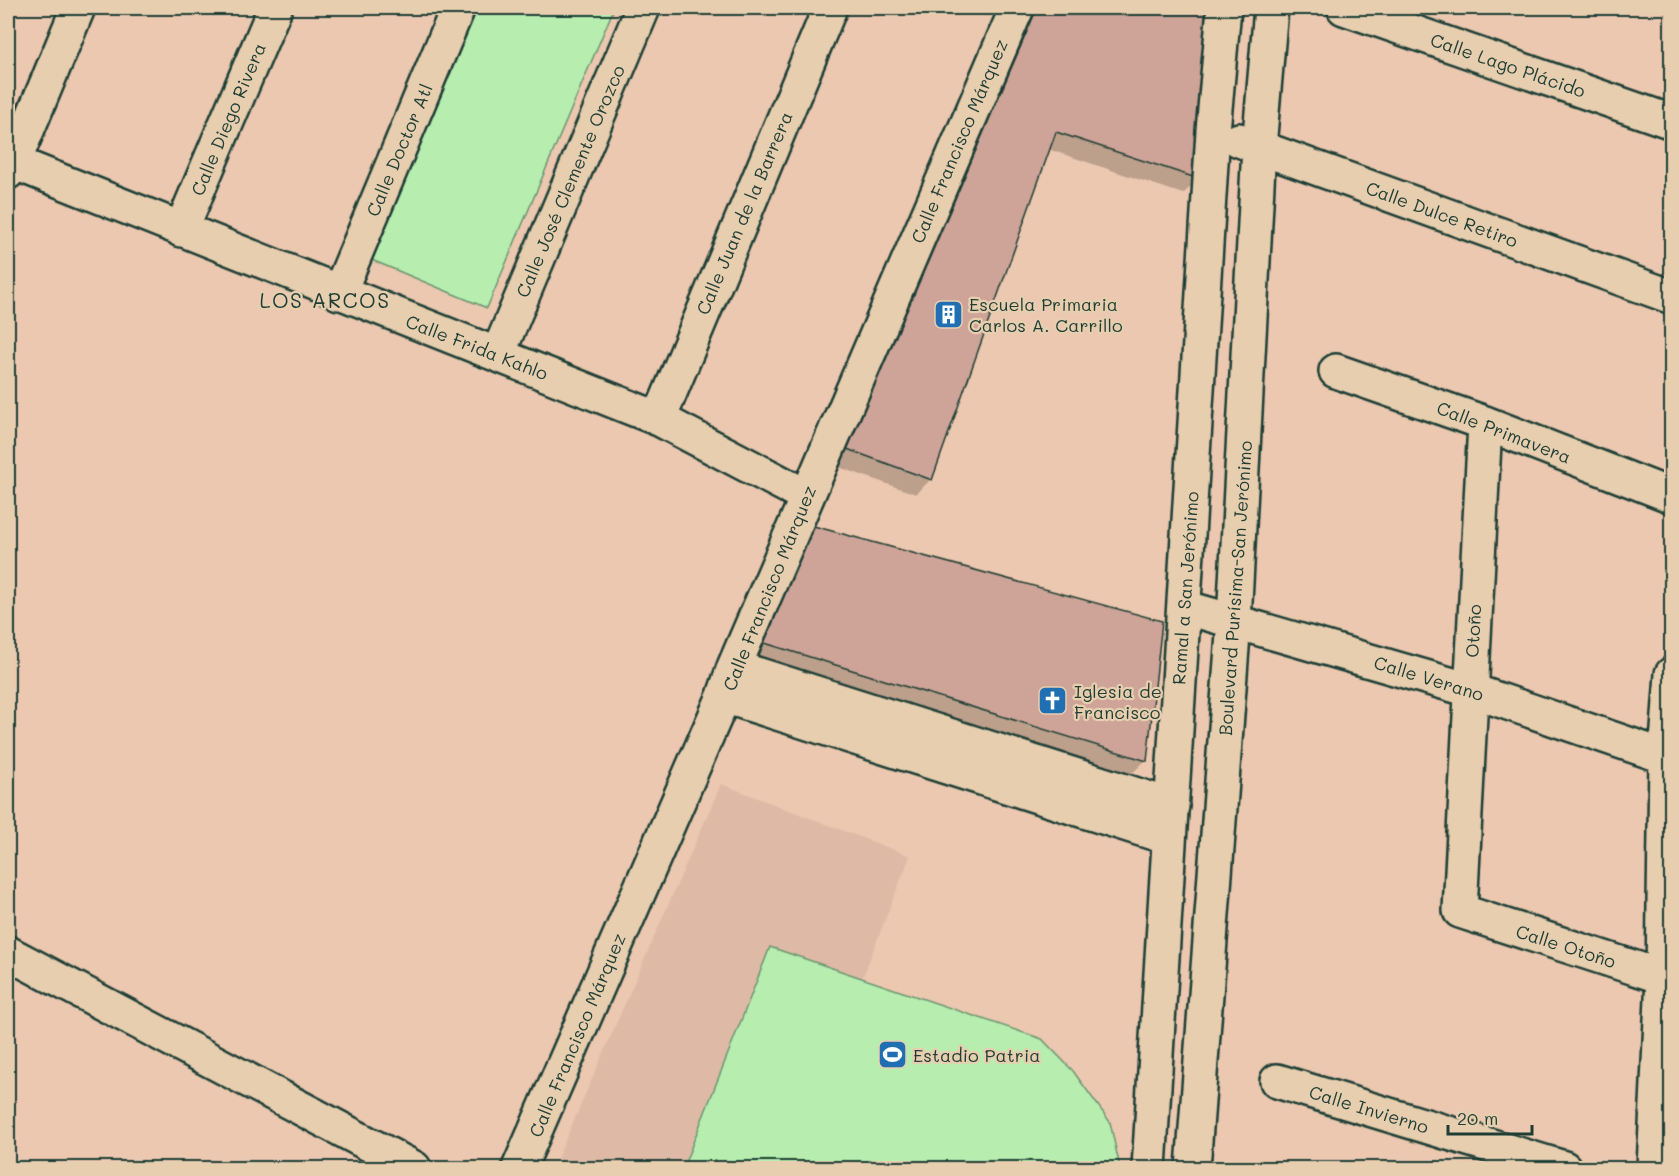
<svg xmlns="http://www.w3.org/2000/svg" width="1679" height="1176" font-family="Mali,sans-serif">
<rect width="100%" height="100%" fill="#ebc8af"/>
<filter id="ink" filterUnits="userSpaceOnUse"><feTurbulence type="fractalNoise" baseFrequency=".0167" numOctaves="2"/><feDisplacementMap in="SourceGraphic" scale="12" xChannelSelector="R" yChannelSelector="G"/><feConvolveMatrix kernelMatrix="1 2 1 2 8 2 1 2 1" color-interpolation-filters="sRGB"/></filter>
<g filter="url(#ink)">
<path fill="#debaa6" d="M721 784 910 856 862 979 770 947 683 1168H553Z"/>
<path fill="#b7edaf" stroke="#6b9572" stroke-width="1.5" d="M473 8H614L487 308 367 258Z
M770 947 1042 1039 1073 1071 1110 1122 1120 1168H683Z"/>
<path fill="#0003" d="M1029 8H1210L1198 179 1183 194 1048 149 931 479 916 494 833 465Z
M790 546 1161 622 1145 761 1125 780 740 661Z"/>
<path fill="#cea498" stroke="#1f3d34" stroke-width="1.5" d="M1037 8H1211L1199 179 1056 132 932 480 847 449Z
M810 525 1162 621 1147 761 758 641Z"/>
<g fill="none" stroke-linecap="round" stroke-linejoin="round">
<defs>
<path id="minor" d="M1344 8 1672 122
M1239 140 1672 297
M8 160 659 419 806 496
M8 172 14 162 78 8
M181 230 275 8
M339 293 458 8
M498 354 643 8
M1336 371 1485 423 1672 496
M659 419 830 8
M1485 423 1460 911 1672 980
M1184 607 1470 690 1672 759
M734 667 1172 806
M724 696 1169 838
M8 953 414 1168
M1277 1081 1564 1168
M519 1168 724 696 734 667 1017 8
M1149 1168 1213 131 1224 8
M1193 1168 1234 621 1259 147 1271 8
M1654 1168 1663 977 1666 757 1672 674"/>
</defs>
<use href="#minor" stroke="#1f3d34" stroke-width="38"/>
<use href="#minor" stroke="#e7ceaf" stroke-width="33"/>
</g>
</g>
<defs>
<symbol id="building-square" viewBox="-11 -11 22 22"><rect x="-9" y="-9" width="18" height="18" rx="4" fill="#1f6fb2" stroke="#e7ceaf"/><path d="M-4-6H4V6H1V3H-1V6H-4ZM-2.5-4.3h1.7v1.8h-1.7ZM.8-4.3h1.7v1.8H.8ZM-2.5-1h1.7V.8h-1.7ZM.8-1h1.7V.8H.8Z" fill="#fff"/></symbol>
<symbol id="church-square" viewBox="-11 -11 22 22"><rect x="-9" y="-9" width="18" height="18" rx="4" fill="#1f6fb2" stroke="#e7ceaf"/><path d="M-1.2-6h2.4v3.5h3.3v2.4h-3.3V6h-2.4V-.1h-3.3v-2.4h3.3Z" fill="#fff"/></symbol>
<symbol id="stadium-square" viewBox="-11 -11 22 22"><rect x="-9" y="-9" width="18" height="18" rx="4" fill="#1f6fb2" stroke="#e7ceaf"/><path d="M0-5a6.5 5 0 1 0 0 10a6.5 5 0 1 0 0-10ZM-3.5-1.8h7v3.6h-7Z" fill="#fff"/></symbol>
</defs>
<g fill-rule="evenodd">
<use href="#building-square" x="932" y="298" width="33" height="33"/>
<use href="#church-square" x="1036" y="684" width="33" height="33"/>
<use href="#stadium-square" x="876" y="1038" width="33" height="33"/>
</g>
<g text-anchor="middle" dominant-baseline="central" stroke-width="4.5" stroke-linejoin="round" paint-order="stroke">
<g font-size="18" fill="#1f3d34" stroke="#e7ceaf">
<text transform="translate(1508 65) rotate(19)">Calle Lago Plácido</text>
<text transform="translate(228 119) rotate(-67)">Calle Diego Rivera</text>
<text transform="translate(959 141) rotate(-67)">Calle Francisco Márquez</text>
<text transform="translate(399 150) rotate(-67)">Calle Doctor Atl</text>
<text transform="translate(570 181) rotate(-67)">Calle José Clemente Orozco</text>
<text transform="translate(744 213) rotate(-67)">Calle Juan de la Barrera</text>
<text transform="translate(1442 214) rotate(20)">Calle Dulce Retiro</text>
<text transform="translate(477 347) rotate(21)">Calle Frida Kahlo</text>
<text transform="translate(1504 432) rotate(21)">Calle Primavera</text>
<text transform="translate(769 588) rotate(-68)">Calle Francisco Márquez</text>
<text transform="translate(1185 588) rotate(-86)">Ramal a San Jerónimo</text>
<text transform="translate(1235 588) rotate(-86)">Boulevard Purísima-San Jerónimo</text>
<text transform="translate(1473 631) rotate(-87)">Otoño</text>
<text transform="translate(1429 678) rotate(17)">Calle Verano</text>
<text transform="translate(1566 946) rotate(18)">Calle Otoño</text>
<text transform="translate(577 1035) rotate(-67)">Calle Francisco Márquez</text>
<text transform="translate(1369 1109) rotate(17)">Calle Invierno</text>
</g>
<g font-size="18" fill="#1f3d34" stroke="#e7ceaf" text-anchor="start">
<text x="969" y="304">Escuela Primaria<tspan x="969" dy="21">Carlos A. Carrillo</tspan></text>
<text x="1074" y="691">Iglesia de<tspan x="1074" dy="21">Francisco</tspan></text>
<text x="913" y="1055">Estadio Patria</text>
</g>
<g font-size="21" letter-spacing="1.5" fill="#1f3d34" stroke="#e7ceaf">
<text x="325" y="299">LOS ARCOS</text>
</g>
</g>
<rect width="1679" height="1176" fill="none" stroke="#e7ceaf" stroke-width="30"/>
<rect x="15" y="15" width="1649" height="1146" fill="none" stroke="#1f3d34" stroke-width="2" filter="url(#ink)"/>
<path d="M1448 1125v9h84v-9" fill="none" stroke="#1f3d34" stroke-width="3"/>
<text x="1457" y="1125" font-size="18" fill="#1f3d34" stroke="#e7ceaf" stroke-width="4.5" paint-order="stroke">20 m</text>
</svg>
